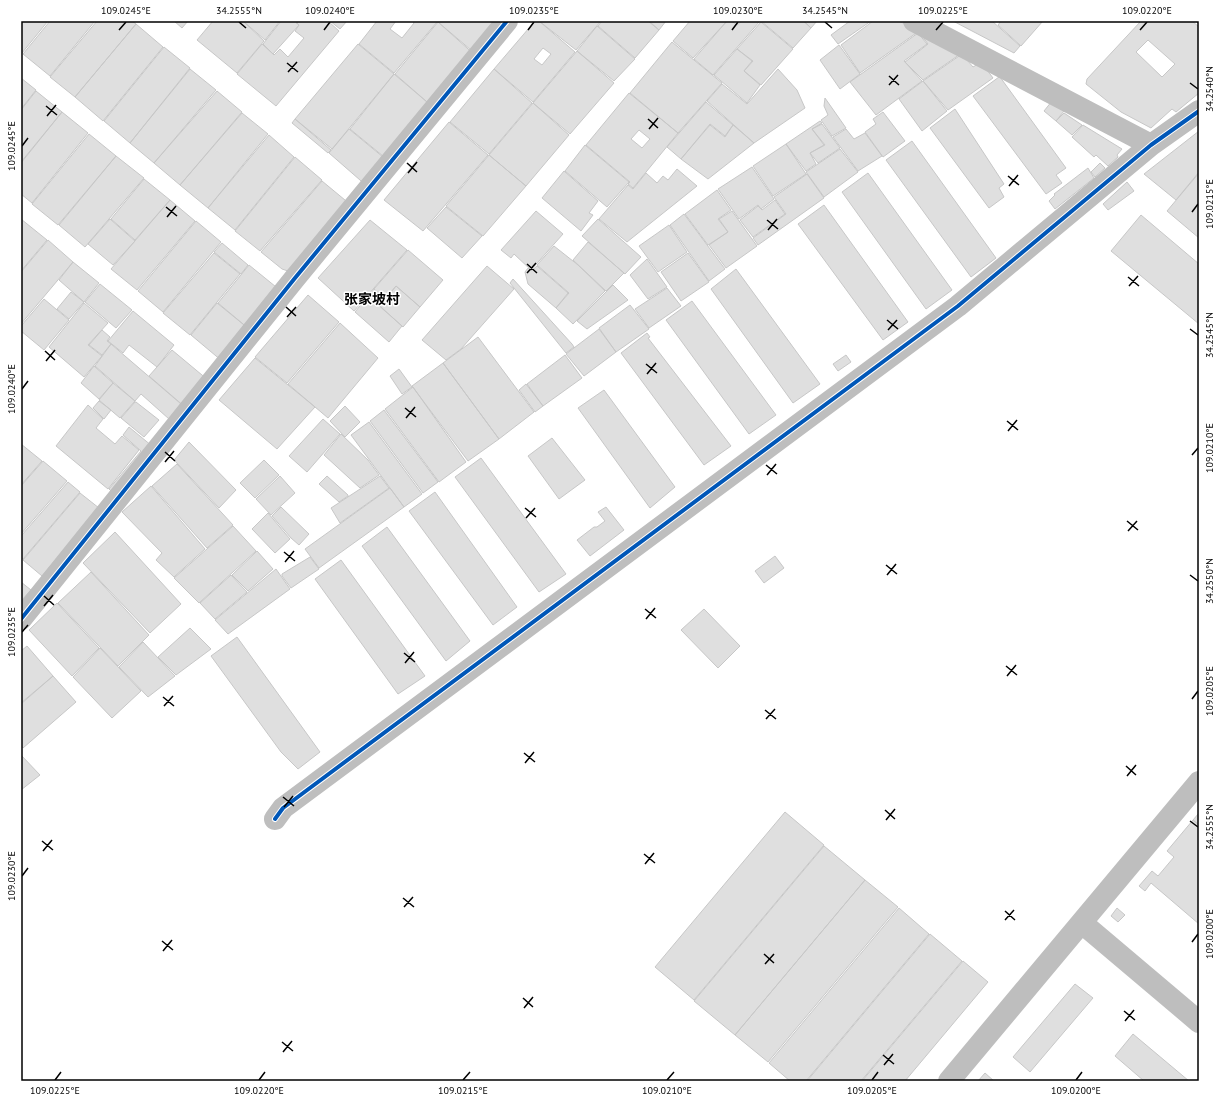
<svg xmlns="http://www.w3.org/2000/svg" width="1220" height="1102" font-family="'PT Sans','Noto Sans SC',sans-serif">
<rect width="100%" height="100%" fill="#fff"/>
<path fill="#dfdfdf" stroke="#c7c7c7" fill-rule="evenodd" d="M21 21H48L22 53 21 52Z
M50 21H95L50 76 23 54Z
M97 21H132L136 24 75 97 50 77Z
M174 21H188L182 28Z
M213 21H243L264 41 237 73 197 40Z
M243 21H280L265 40Z
M281 21H298L296 23 299 25 273 54 263 44Z
M299 21H328L339 31 276 106 237 74 262 44 274 55 280 49 288 57 304 38 295 31 299 25 297 23Z
M330 21H347L340 29Z
M377 21H396L390 29 402 38 414 23 413 21H436L437 22 394 73 359 44Z
M439 21H507L478 56 438 22Z
M535 21H539L575 52 533 102 494 69ZM543 48 551 54 542 65 534 59Z
M539 21H601L576 50Z
M602 21H648L659 30 635 58 598 26Z
M649 21H666L659 30Z
M690 21H727L693 58 673 41Z
M727 21H731L737 25 742 21H760L713 75 694 59Z
M761 21H803L811 28 793 48Z
M804 21H817L811 28Z
M850 21H871L838 44 831 35Z
M873 21H899L919 31 860 73 841 45Z
M953 21H992L1020 46 1014 53Z
M1001 21H1043L1021 46 998 25Z
M1141 21H1192L1199 27V93L1176 112 1172 109 1151 128 1121 112 1086 84 1087 79ZM1148 40 1175 64 1162 77 1136 52Z
M438 22 477 57 434 108 395 74Z
M761 22 793 49 761 85 744 71 753 61 737 49Z
M136 24 163 47 103 121 75 97Z
M597 26 635 59 614 81 577 51Z
M919 32 966 50 923 80 905 62 928 44Z
M918 33 927 44 904 61 922 81 876 115 850 82Z
M672 42 722 83 678 133 630 93Z
M358 44 394 74 332 149 295 119Z
M839 45 860 74 840 89 820 60Z
M164 47 190 68 130 143 104 121Z
M737 49 752 61 744 71 760 85 747 103 714 75Z
M577 51 614 83 570 134 533 103Z
M962 54 973 67 981 62 993 78 948 110 923 81Z
M190 69 216 90 154 163 130 143Z
M494 69 532 103 489 154 450 122Z
M778 69 797 90 805 108 754 143 707 101 722 84 747 104Z
M394 74 434 108 389 161 350 129Z
M999 77H1000L1066 168 1056 175 1062 183 1046 194 973 96Z
M21 78 36 90 21 109Z
M923 81 947 111 922 131 899 99Z
M36 91 62 112 21 162V110Z
M217 91 242 112 180 185 154 163Z
M629 93 678 133 633 188 628 184 630 182 586 145ZM639 130 650 139 642 148 631 139Z
M825 98 846 128 832 136 821 120 828 115 824 106Z
M1052 101 1064 111 1056 121 1044 111Z
M706 102 733 125 725 136 710 124 681 159 667 147Z
M533 103 569 135 526 186 489 155Z
M955 109 1004 184 999 188 1004 197 989 208 930 128Z
M62 112 88 133 32 203 21 194V163Z
M883 112 905 141 883 157 865 132 876 124 873 119Z
M242 113 268 134 208 208 180 185Z
M1064 113 1082 125 1072 135 1056 121Z
M295 119 331 150 328 153 292 123Z
M820 121 822 123 812 129 824 145 810 153 816 164 806 171 786 144Z
M449 122 488 155 423 231 384 200Z
M822 124 840 148 818 163 810 153 825 145 812 129Z
M710 125 725 137 733 125 754 143 708 179 681 159Z
M1083 125 1122 149 1117 155 1118 157 1108 166 1096 155 1094 157 1072 137Z
M349 129 389 162 368 187 329 153Z
M846 129 854 139 865 133 882 156 858 171 833 137Z
M1199 131V172L1176 200 1144 174Z
M89 134 116 156 58 225 32 204Z
M269 135 294 157 235 230 208 208Z
M912 141 996 258 971 277 886 160Z
M786 144 806 174 773 196 753 166Z
M585 145 629 182 607 207 565 171Z
M840 149 858 172 824 197 806 172Z
M489 155 526 186 483 236 446 206Z
M116 156 144 178 85 247 59 225Z
M295 157 322 180 260 251 235 231Z
M1100 163 1105 168 1095 177 1091 172Z
M752 167 774 199 761 209 758 205 739 219 718 189Z
M1088 168 1094 178 1055 209 1049 201 1055 195 1054 194Z
M677 169 697 186 627 242 599 219 628 185 633 189 646 173 657 183 663 176 668 180Z
M564 171 598 201 589 213 593 215 581 231 542 198Z
M868 173 952 290 926 309 842 192Z
M1199 173V238L1167 211Z
M807 174 824 198 758 245 753 238 786 214 774 197Z
M144 179 170 200 135 240 111 219Z
M322 181 351 205 294 273 282 269 261 252Z
M1127 182 1134 191 1108 210 1103 204Z
M717 190 731 210 718 219 728 232 708 245 685 214Z
M170 200 195 221 137 290 111 269Z
M775 200 785 214 753 237 740 220 758 206 762 210Z
M824 205 908 322 883 340 798 224Z
M446 207 482 236 462 258 427 228Z
M536 211 563 234 531 270 514 254 511 258 501 250Z
M732 211 757 246 726 268 709 245 728 232 719 219Z
M684 214 725 269 709 281 670 225Z
M1141 215 1199 264V324L1111 251Z
M21 219 47 240 21 271Z
M110 219 135 241 113 265 88 244Z
M598 219 641 257 625 274 582 236Z
M370 220 407 250 354 311 318 278Z
M196 221 221 242 163 312 138 291Z
M669 225 687 252 658 272 639 246Z
M48 240 73 262 21 324V272Z
M588 242 624 273 606 291 573 260Z
M222 243 248 265 241 274 214 252Z
M554 246 578 265 605 291 573 324 556 308 569 293 537 265Z
M408 250 443 280 420 307 396 286 385 299 374 289Z
M214 253 240 274 190 335 163 313Z
M688 253 709 282 681 301 661 272Z
M647 259 667 287 648 299 630 275Z
M73 262 99 283 84 302 59 280Z
M249 265 281 291 249 329 218 303Z
M487 266 514 289 461 349 446 360 422 340Z
M537 266 568 293 556 308 528 284 525 272 528 268 531 271Z
M736 269 820 384 793 403 711 289Z
M513 279 572 344 574 347 566 353 510 283Z
M100 284 132 310 116 328 85 302Z
M613 285 628 300 587 329 577 321Z
M396 286 420 307 403 327 369 296 374 289 385 300Z
M667 288 681 306 649 328 635 309Z
M71 292 84 302 69 319 57 309Z
M308 295 339 322 287 383 255 357Z
M368 296 402 326 389 342 355 312Z
M44 299 69 320 44 350 21 331V326Z
M692 301 776 415 749 434 666 320Z
M84 303 108 323 88 345 102 356 84 377 49 347Z
M217 303 249 329 222 361 191 335Z
M630 305 649 329 616 352 599 328Z
M133 311 174 345 157 367 129 345 123 353 108 341Z
M340 323 378 358 328 418 288 384Z
M599 329 616 352 584 376 566 354Z
M102 330 110 337 107 341 111 344 102 355 89 345Z
M647 333 650 337 648 338 731 446 704 465 621 353Z
M478 337 534 412 499 439 443 363Z
M111 344 181 404 169 419 141 394 135 401 95 366Z
M172 350 208 380 185 407 149 376Z
M565 355 582 378 543 406 527 384Z
M846 355 851 362 838 371 833 364Z
M255 358 315 407 277 449 219 400Z
M443 363 499 439 468 461 412 386Z
M94 366 113 383 99 399 81 383Z
M399 369 412 387 402 394 390 376Z
M113 383 135 401 120 418 99 400Z
M526 384 543 406 535 412 519 390Z
M413 387 466 462 439 482 385 409Z
M604 390 675 487 650 508 578 408Z
M99 401 111 410 104 419 93 408Z
M135 402H136L159 420 144 437 121 418Z
M88 405 103 419 96 428 115 444 122 436 139 450 108 489 56 446Z
M345 406 360 422 345 437 330 421Z
M384 410 438 482 423 493 370 421Z
M323 419 340 434 307 472 289 456Z
M369 422 422 494 404 507 351 435Z
M129 427 152 446 113 493 109 489 141 451 123 435Z
M341 434 368 460 379 475 360 488 324 455Z
M552 438 585 480 559 499 528 456Z
M189 442 236 490 219 508 175 461V459Z
M21 444 42 461 21 485Z
M481 458 566 574 539 592 455 477Z
M264 460 279 475 255 498 240 483Z
M43 461 67 481 21 534V486Z
M177 464 233 525 207 548 152 486Z
M280 476 295 493 271 515 256 499Z
M327 476 348 495V496L339 502 319 484Z
M380 476 389 488 340 523 331 508Z
M68 482 80 492 23 559 21 558V536Z
M151 486 205 549 174 577 156 560 162 553 122 512Z
M390 488 404 507 319 568 305 549Z
M435 492 517 607 493 625 409 511Z
M80 493 99 508 42 576 23 560Z
M281 507 309 534 299 545 291 538 272 516Z
M606 507 624 530 590 556 577 540 594 527H597L605 521 598 512Z
M268 513 290 539 275 553 252 529Z
M233 526 256 551 199 603 174 578Z
M387 527 470 641 446 661 362 546Z
M115 532 181 604 150 633 83 563Z
M257 551 273 569 248 591 232 575Z
M775 556 784 568 764 583 755 571Z
M310 557 319 569 291 588 282 576V574Z
M341 560 425 676 398 694 315 579Z
M276 569 290 589 228 634 215 620Z
M91 572 149 635 118 666 58 603Z
M231 575 247 592 215 619 200 603Z
M21 582 31 590 21 601Z
M57 603 99 648 72 676 29 630Z
M704 609 740 646 718 668 681 630Z
M190 628 211 649 176 675 158 657Z
M237 637 320 752 298 769 281 752 211 656Z
M143 642 175 676 148 697 119 667Z
M27 646 53 676 21 703V651Z
M100 648 141 691 112 718 73 677Z
M53 676 76 702 23 748 21 745V704Z
M21 755 40 775 21 790Z
M785 812 824 845 694 1000 655 967Z
M1199 813V825L1193 820Z
M1193 820 1199 825V924L1151 883 1145 891 1139 886 1152 871 1158 876 1174 857 1167 851Z
M824 846 865 880 735 1035 694 1001Z
M865 880 898 907 768 1062 735 1035Z
M899 908 929 934 806 1081H790L769 1063Z
M1117 908 1125 915 1118 922 1111 916Z
M930 934 962 961 861 1081H807Z
M963 961 988 982 905 1081H862Z
M1075 984 1093 998 1030 1072 1013 1057Z
M1133 1034 1189 1081H1144L1115 1056Z
M985 1073 994 1081H978Z"/>
<g fill="none" stroke-linecap="round" stroke-linejoin="round">
<path stroke="#bebebe" stroke-width="22" d="M914 21 1151 145
M21 619 295 278 507 21
M275 819 283 808 958 306 1151 145 1199 111
M1082 923 1199 1022
M949 1081 1199 782"/>
<defs>
<path id="cycleway" d="M21 619 295 278 507 21
M275 819 283 808 958 306 1151 145 1199 111"/>
</defs>
<use href="#cycleway" stroke="#fff" stroke-width="6"/>
<use href="#cycleway" stroke="#0057b8" stroke-width="4"/>
</g>
<path fill="none" stroke="#000" stroke-width="1.5" d="M239 22 246 28M825 22 832 28M119 30 126 22M324 30 330 22M528 30 534 22M732 30 738 22M936 30 943 22M1140 30 1147 22M287 63 298 72M288 72 297 62M889 76 899 85M1190 83 1198 89M889 85 898 75M46 106 57 115M47 116 56 105M648 119 658 128M649 129 658 118M22 146 28 138M407 163 417 172M408 173 417 162M1008 176 1019 185M1009 186 1018 175M166 207 177 216M1192 212 1198 204M167 217 176 206M767 220 778 229M768 230 777 219M527 264 537 273M527 273 536 263M1128 277 1139 286M1129 286 1138 276M286 307 296 316M287 317 296 307M887 320 898 329M1190 329 1198 335M888 330 897 320M45 351 55 360M46 361 55 350M646 364 657 373M647 374 656 363M22 389 28 381M405 408 416 417M406 418 415 407M1007 421 1018 430M1008 431 1017 420M165 452 175 461M1192 455 1198 448M165 462 174 451M766 465 777 474M767 475 776 464M525 508 536 517M526 518 535 508M1127 521 1138 530M1128 531 1137 521M284 552 295 561M285 562 294 551M886 565 897 574M887 575 896 564M1190 575 1198 581M44 596 54 605M44 606 53 595M645 609 656 618M646 619 655 608M22 632 28 625M404 653 415 662M405 663 414 652M1006 666 1017 675M1007 676 1016 665M163 697 174 706M1192 699 1198 691M164 706 173 696M765 710 776 719M766 719 775 709M524 753 535 762M525 763 534 752M1126 766 1136 775M1127 776 1136 765M283 797 294 806M284 807 293 796M885 810 895 819M886 820 895 809M1190 821 1198 827M42 841 53 850M43 851 52 840M644 854 655 863M645 864 654 853M22 876 28 868M403 898 414 907M404 907 413 897M1005 911 1015 920M1005 920 1014 910M162 941 173 950M1192 942 1198 934M163 951 172 940M764 954 774 963M765 964 774 954M523 998 533 1007M524 1008 533 997M1124 1011 1135 1020M1125 1021 1134 1010M282 1042 293 1051M283 1052 292 1041M883 1055 894 1064M884 1065 893 1054M55 1080 61 1072M259 1080 265 1072M463 1080 470 1072M667 1080 674 1072M872 1080 878 1072M1076 1080 1082 1072"/>
<g text-anchor="middle" dominant-baseline="central" stroke-width="3" stroke-linejoin="round" paint-order="stroke">
<g font-size="14" font-weight="bold" fill="#000" stroke="#fff">
<text x="372" y="299">张家坡村</text>
</g>
</g>
<rect width="1220" height="1102" fill="none" stroke="#ffffff" stroke-width="44"/>
<rect x="22" y="22" width="1176" height="1058" fill="none" stroke="#000" stroke-width="1.5"/>
<g font-size="10" text-anchor="middle" fill="#000">
<text x="126" y="14">109.0245°E</text>
<text x="239" y="14">34.2555°N</text>
<text x="330" y="14">109.0240°E</text>
<text x="534" y="14">109.0235°E</text>
<text x="738" y="14">109.0230°E</text>
<text x="825" y="14">34.2545°N</text>
<text x="943" y="14">109.0225°E</text>
<text x="1147" y="14">109.0220°E</text>
<text transform="translate(1209 89) rotate(-90)" y="4">34.2540°N</text>
<text transform="translate(11 146) rotate(-90)" y="4">109.0245°E</text>
<text transform="translate(1209 204) rotate(-90)" y="4">109.0215°E</text>
<text transform="translate(1209 335) rotate(-90)" y="4">34.2545°N</text>
<text transform="translate(11 389) rotate(-90)" y="4">109.0240°E</text>
<text transform="translate(1209 448) rotate(-90)" y="4">109.0210°E</text>
<text transform="translate(1209 581) rotate(-90)" y="4">34.2550°N</text>
<text transform="translate(11 632) rotate(-90)" y="4">109.0235°E</text>
<text transform="translate(1209 691) rotate(-90)" y="4">109.0205°E</text>
<text transform="translate(1209 827) rotate(-90)" y="4">34.2555°N</text>
<text transform="translate(11 876) rotate(-90)" y="4">109.0230°E</text>
<text transform="translate(1209 934) rotate(-90)" y="4">109.0200°E</text>
<text x="55" y="1094">109.0225°E</text>
<text x="259" y="1094">109.0220°E</text>
<text x="463" y="1094">109.0215°E</text>
<text x="667" y="1094">109.0210°E</text>
<text x="872" y="1094">109.0205°E</text>
<text x="1076" y="1094">109.0200°E</text>
</g>
</svg>
